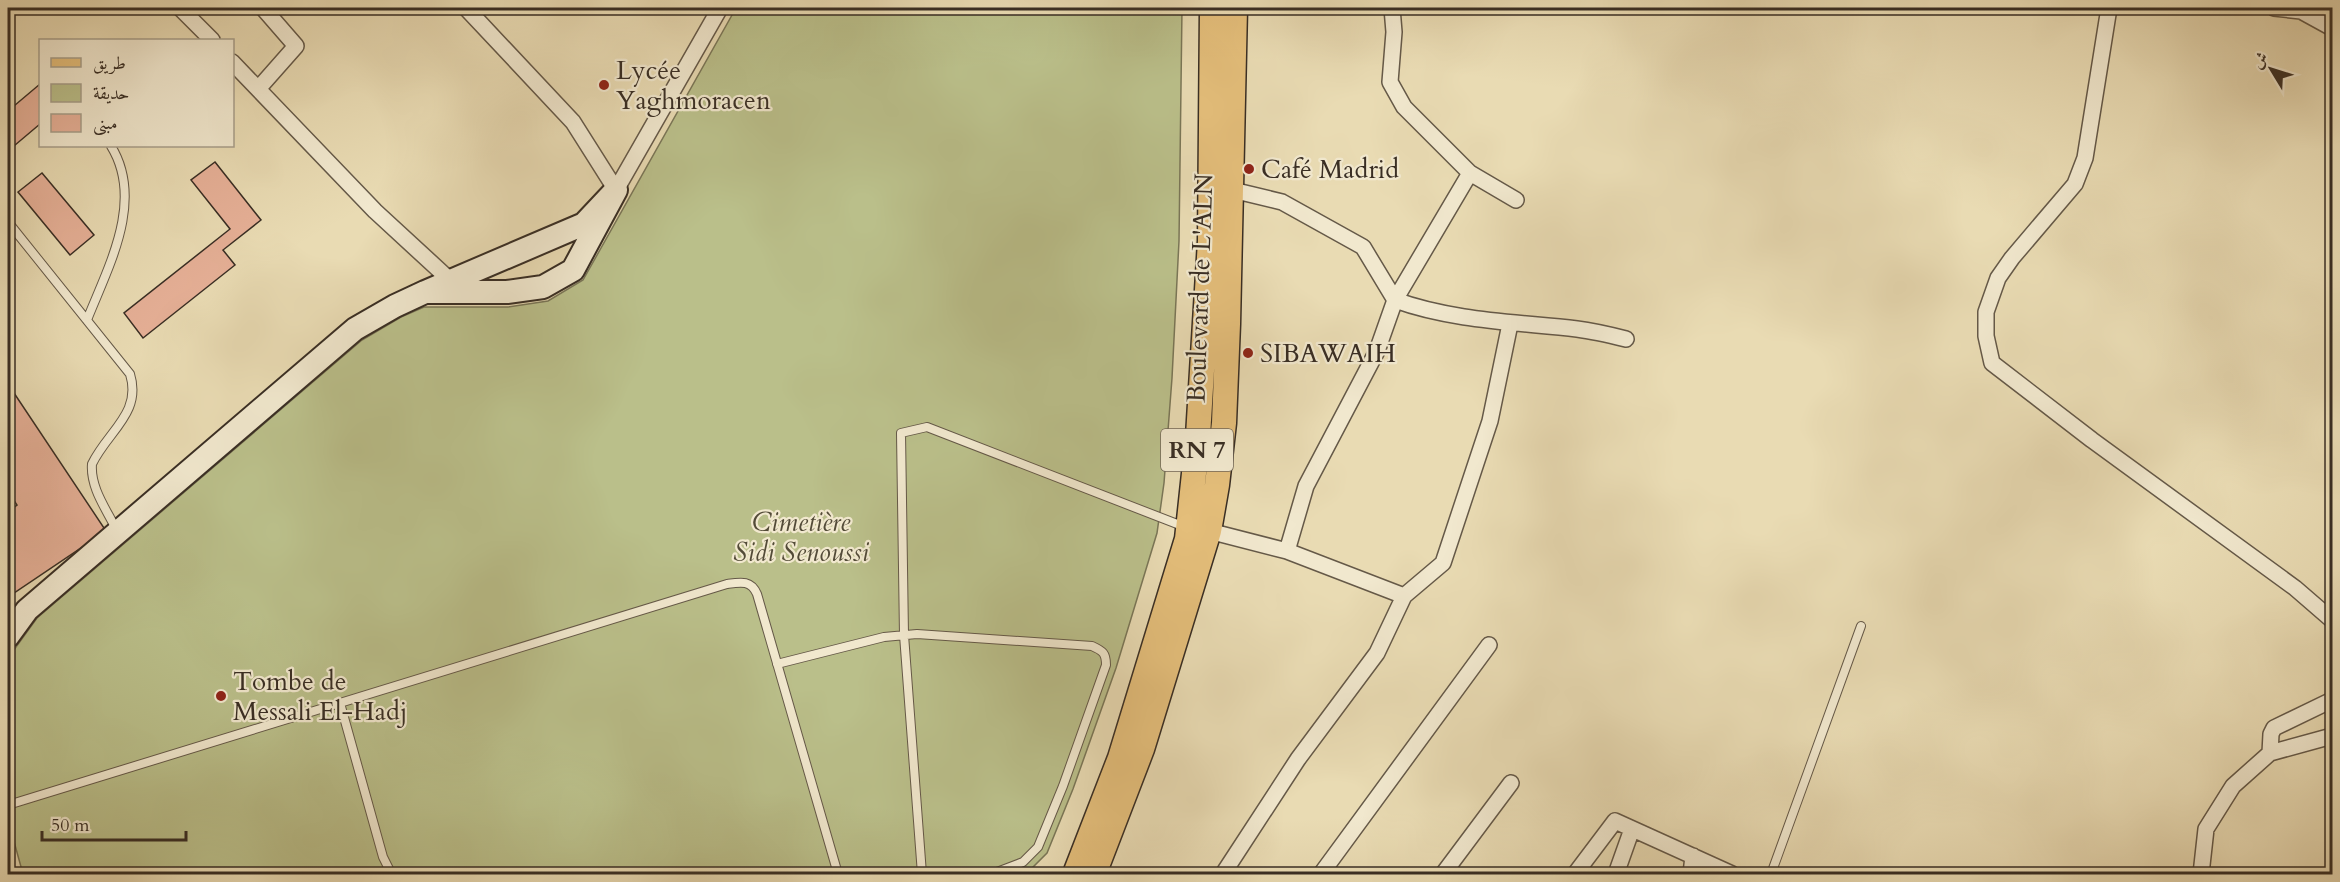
<svg xmlns="http://www.w3.org/2000/svg" width="2340" height="882" font-family="Cardo,Amiri,serif">
<rect width="100%" height="100%" fill="#e9dbb3"/>
<filter id="stains"><feTurbulence type="fractalNoise" baseFrequency=".00333" numOctaves="4"/><feColorMatrix values="0 0 0 0 .2 0 0 0 0 .09 0 0 0 0 .02 0 0 0 .5 -.17"/></filter>
<radialGradient id="worn" r=".72"><stop offset=".6" stop-color="#630" stop-opacity="0"/><stop offset="1" stop-color="#630" stop-opacity=".3"/></radialGradient>
<path fill="#babf8a" stroke="#7a7657" stroke-width="1.5" d="M736 8H1182L1179 241 1172 378 1164 483 1157 533 1116 668 1073 789 1047 853 1029 871 1019 874H23L8 820V658L37 618 362 340 401 317 424 307H508L548 301 583 280Z"/>
<path fill="#e6b097" stroke="#392e24" stroke-width="1.5" d="M40 84V124L8 151V111Z
M215 162 261 220 223 250 235 265 143 338 124 313 230 229 191 180Z
M42 173 94 235 70 255 18 192Z
M8 384 106 531 8 597V512L17 505 8 491Z"/>
<g fill="none" stroke-linecap="round" stroke-linejoin="round">
<defs>
<path id="lane" d="M8 222 130 374C142 413 108 431 92 464 90 488 107 510 117 531
M87 320C108 267 145 201 111 146
M777 664 884 637 917 634 1092 646C1103 651 1106 653 1106 665L1063 786 1038 847 1023 862 997 872 961 874
M340 703 383 857 390 871 396 874
M8 805 727 584C741 582 751 580 757 594L838 874
M922 874 904 635 901 433 927 427 1185 527
M1771 874 1861 626"/>
<path id="street" d="M180 8 212 40
M466 8 573 122 616 190 720 8
M1392 8 1394 32 1390 82 1404 107 1470 173 1395 300C1453 321 1516 322 1577 329 1593 331 1610 335 1626 339
M2109 8 2085 158 2075 184 2012 258 1998 278 1986 312V336L1992 363 2092 440 2295 588 2332 620
M2274 8 2301 11 2308 8
M2301 11 2332 28
M232 62 375 211 451 281
M258 89 296 46 263 8
M1470 173 1516 200
M1224 188 1282 202 1363 247 1395 300 1377 351 1306 486 1287 551
M1209 531 1287 551 1404 596
M2270 753 2271 734 2274 728 2332 700
M1223 874 1298 759 1377 653 1404 596 1443 563 1490 421 1510 324
M1321 874 1489 645
M1443 874 1511 783
M1575 874 1615 821 1732 874
M1616 874 1632 829
M1691 874 1693 856
M2201 874 2206 829 2233 786 2270 753 2332 736"/>
<path id="secondary" d="M616 190 573 270 543 287 507 292H425L584 224Z
M8 636 27 610 355 329 395 306 425 292"/>
<path id="primary" d="M1075 874 1120 758 1187 539 1198 436 1210 241 1212 8
M1094 874 1142 749 1209 531 1217 485 1224 423 1228 324 1235 8"/>
</defs>
<use href="#lane" stroke="#655948" stroke-width="10"/>
<use href="#street" stroke="#655948" stroke-width="18"/>
<use href="#secondary" stroke="#392e24" stroke-width="26"/>
<use href="#primary" stroke="#392e24" stroke-width="27"/>
<use href="#lane" stroke="#f1e8ce" stroke-width="8"/>
<use href="#street" stroke="#f1e8ce" stroke-width="15"/>
<use href="#secondary" stroke="#f1e8ce" stroke-width="22"/>
<use href="#primary" stroke="#e4be7a" stroke-width="24"/>
</g>
<g fill="#8f2418" stroke="#f1e8ce" stroke-width="2">
<circle cx="604" cy="85" r="6"/>
<circle cx="1249" cy="169" r="6"/>
<circle cx="1248" cy="353" r="6"/>
<circle cx="221" cy="696" r="6"/>
</g>
<g text-anchor="middle" dominant-baseline="central" stroke-width="4.5" stroke-linejoin="round" paint-order="stroke">
<rect fill="#f1e8ce" stroke="#706657" stroke-width="1.5" x="1161" y="429" width="72" height="42" rx="4.5"/>
<g font-size="24" font-weight="bold" fill="#392e24">
<text x="1197" y="450">RN 7</text>
</g>
<g font-size="26" fill="#392e24" stroke="#f1e8ce" text-anchor="start">
<text x="616" y="70">Lycée<tspan x="616" dy="30">Yaghmoracen</tspan></text>
<text x="1261" y="169">Café Madrid</text>
<text x="1260" y="353">SIBAWAIH</text>
<text x="233" y="681">Tombe de<tspan x="233" dy="30">Messali El-Hadj</tspan></text>
</g>
<g font-size="26" fill="#392e24" stroke="#f1e8ce">
<text transform="translate(1200 288) rotate(-88)">Boulevard de L'ALN</text>
</g>
<g font-size="26" font-style="italic" fill="#534b38" stroke="#f1e8ce">
<text x="801" y="522">Cimetière<tspan x="801" dy="30">Sidi Senoussi</tspan></text>
</g>
</g>
<rect width="2340" height="882" fill="none" stroke="#e9dbb3" stroke-width="30"/>
<rect x="9" y="9" width="2322" height="864" fill="none" stroke="#392e24" stroke-width="3"/>
<rect x="15" y="15" width="2310" height="852" fill="none" stroke="#392e24" stroke-width="1.5"/>
<rect x="39" y="39" width="195" height="108" fill="#f1e8ce" stroke="#a79e8a" stroke-width="1.5"/>
<rect x="51" y="58" width="30" height="9" fill="#e4be7a" stroke="#a79e8a" stroke-width="1.5"/>
<text x="93" y="69" font-size="18" fill="#392e24">طريق</text>
<rect x="51" y="84" width="30" height="18" fill="#babf8a" stroke="#a79e8a" stroke-width="1.5"/>
<text x="93" y="99" font-size="18" fill="#392e24">حديقة</text>
<rect x="51" y="114" width="30" height="18" fill="#e6b097" stroke="#a79e8a" stroke-width="1.5"/>
<text x="93" y="129" font-size="18" fill="#392e24">مبنى</text>
<g transform="translate(2271 69) rotate(308)" stroke="#f1e8ce" stroke-width="4.5" paint-order="stroke">
<path d="M0-4.5L10 22L0 15L-10 22Z" fill="#392e24"/>
<text y="-9" font-size="16" font-weight="bold" text-anchor="middle" fill="#392e24">ش</text>
</g>
<path d="M42 831v9h144v-9" fill="none" stroke="#392e24" stroke-width="3"/>
<text x="51" y="831" font-size="18" fill="#392e24" stroke="#f1e8ce" stroke-width="4.5" paint-order="stroke">50 m</text>
<rect width="100%" height="100%" filter="url(#stains)"/>
<rect width="100%" height="100%" fill="url(#worn)"/>
</svg>
